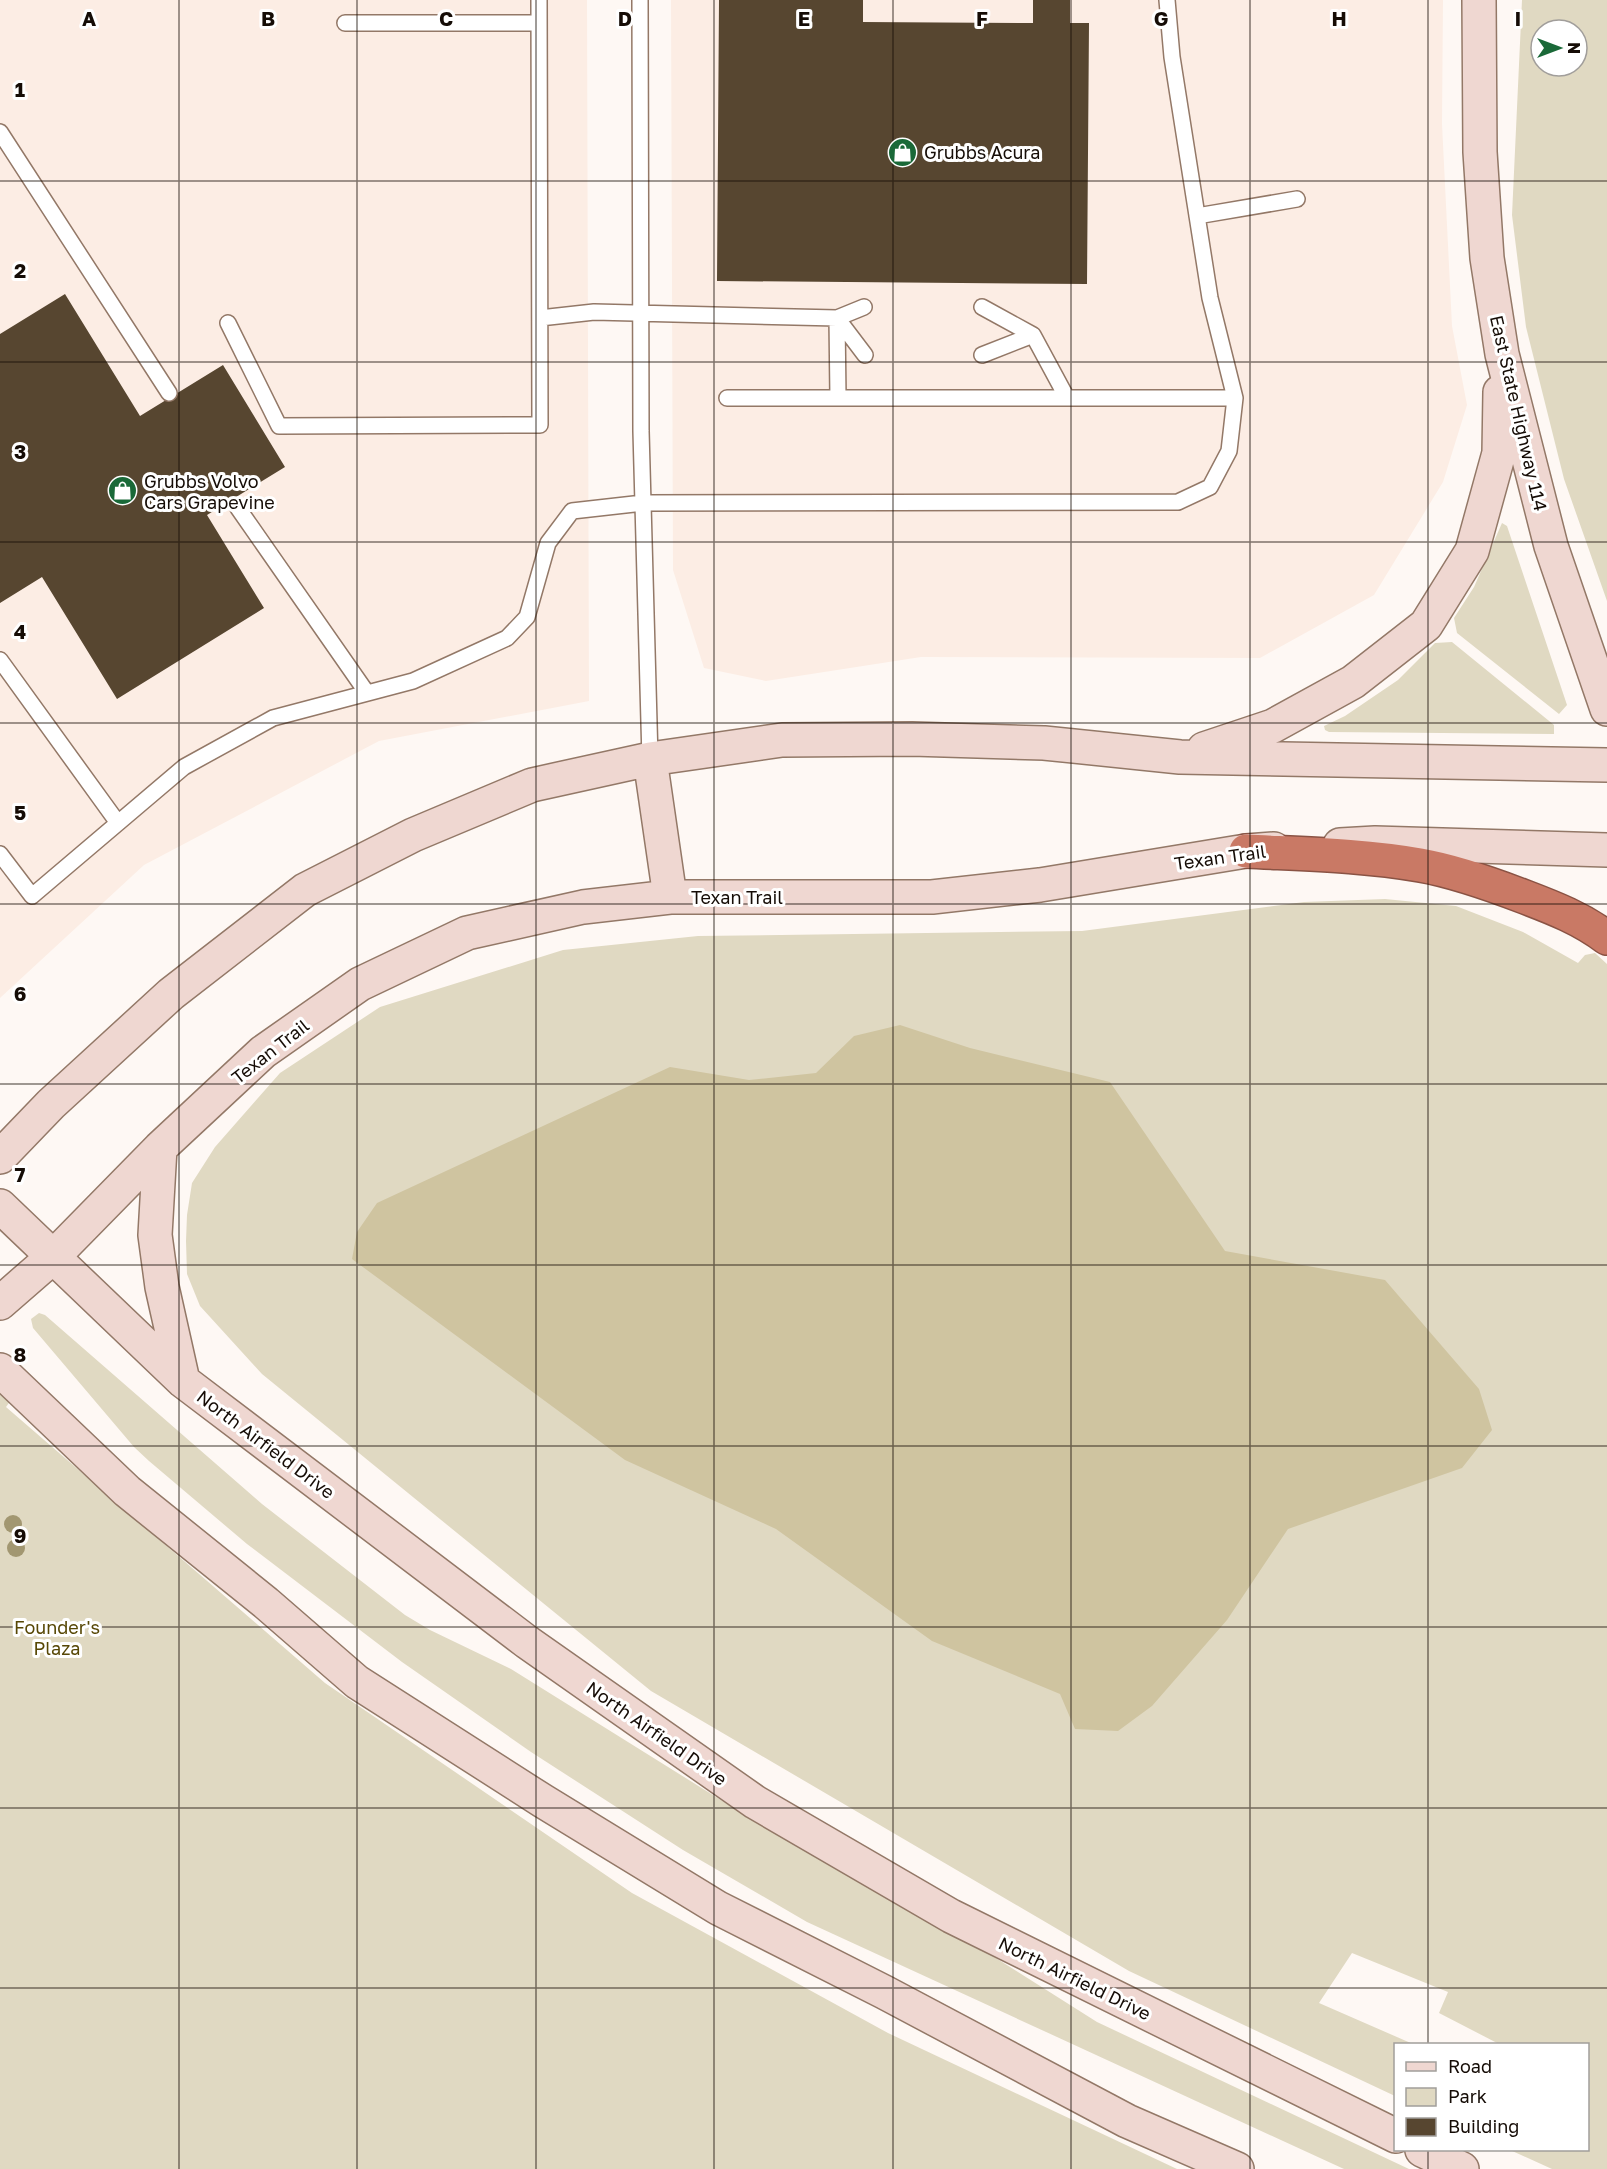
<svg xmlns="http://www.w3.org/2000/svg" width="1607" height="2169" font-family="'Golos Text',sans-serif">
<rect width="100%" height="100%" fill="#fef8f4"/>
<path fill="#fcede4" d="M0 0H587L589 701 379 741 144 865 0 998Z
M671 0H1443L1442 124 1452 326 1467 405 1443 482 1374 595 1260 658 921 657 766 681 704 668 673 570Z"/>
<path fill="#e0d9c2" fill-rule="evenodd" d="M1522 0H1607V601L1564 479 1526 327 1512 215ZM1541 30H1577V66H1541Z
M1502 523 1507 526 1567 705 1559 714 1457 633 1454 618 1474 587Z
M1452 642 1554 725V734L1329 732 1325 730 1324 726 1345 716 1398 680 1435 643Z
M1385 899 1456 906 1523 932 1578 963 1585 955 1595 953 1607 964V2169H1552L1510 2150H1588V2044H1499L1439 2013 1448 1992 1352 1953 1319 2003 1413 2044H1396L1395 2096 1129 1971 651 1691 262 1374 200 1306 187 1274 186 1241 187 1215 192 1183 215 1147 280 1073 380 1007 563 950 698 936 1082 931 1304 902Z
M39 1313 45 1315 262 1504 405 1615 430 1630 511 1669 777 1835 945 1926 1097 2022 1409 2169H1344L807 1922 683 1850 531 1752 402 1662 247 1544 149 1461 134 1447 33 1328 31 1319Z
M0 1390 11 1400 6 1407 325 1683 632 1893 888 2033 1177 2169H0Z"/>
<path fill="#cfc4a0" d="M900 1025 970 1048 1110 1082 1225 1251 1385 1280 1479 1389 1492 1430 1462 1468 1288 1529 1227 1620 1152 1706 1118 1731 1075 1729 1060 1694 932 1641 776 1529 625 1460 352 1259 357 1232 377 1203 670 1067 749 1080 816 1073 854 1036Z"/>
<path fill="#574630" d="M719 0H863V22L1033 23V0H1070V23H1089L1087 284 717 281Z
M65 294 140 416 223 365 285 467 207 515 264 608 117 699 42 577 0 603V334Z"/>
<g fill="none" stroke-linecap="round" stroke-linejoin="round">
<defs>
<path id="service" d="M640 0 641 431 650 759
M345 23H539
M0 132 169 393
M1197 216 1297 199
M982 307 1033 335
M540 318 594 312 837 318 864 307
M837 318 838 398
M837 318 865 355
M228 323 279 426 540 425 539 0
M982 355 1033 335 1067 398
M727 398H1235
M238 508 367 693
M0 660 118 823
M0 854 32 896 184 767 273 718 413 681 507 638 527 617 548 543 572 511 643 503 1178 502 1210 487 1229 451 1235 398 1210 298 1172 57 1167 0"/>
<path id="secondary" d="M1479 0 1480 152 1487 258 1502 354 1551 546 1607 709
M1204 749 1273 726 1353 682 1426 625 1472 551 1499 453 1500 392
M650 759 670 897
M1340 845 1375 843 1607 850
M160 1148 155 1235 162 1287 183 1381
M0 1157 51 1104 171 994 305 890 413 835 532 785 650 759 782 740 912 739 1044 743 1180 757 1607 765
M0 1206 183 1381 527 1642 755 1802 951 1916 1396 2136
M0 1303 54 1256 160 1148 263 1052 360 984 467 933 583 907 670 897H932L1040 885 1246 851 1274 849
M0 1370 127 1491 266 1603 357 1682 543 1801 718 1908 884 1992 1127 2121 1237 2169
M1422 2150 1462 2169"/>
<path id="motorway" d="M1246 851C1304 854 1363 855 1420 865 1455 871 1491 884 1525 897 1554 908 1582 919 1607 938"/>
</defs>
<use href="#service" stroke="#937867" stroke-width="18"/>
<use href="#secondary" stroke="#937867" stroke-width="36"/>
<use href="#motorway" stroke="#8a5344" stroke-width="36"/>
<use href="#service" stroke="#fff" stroke-width="15"/>
<use href="#secondary" stroke="#efd7d1" stroke-width="33"/>
<use href="#motorway" stroke="#c97965" stroke-width="33"/>
</g>
<g fill="#a29771">
<circle cx="13" cy="1524" r="9"/>
<circle cx="16" cy="1548" r="9"/>
</g>
<path fill="none" stroke="#150c06" stroke-width="1.5" stroke-opacity="0.55" d="M179 0V2169M357 0V2169M536 0V2169M714 0V2169M893 0V2169M1071 0V2169M1250 0V2169M1428 0V2044M0 181H1607M0 362H1607M0 542H1607M0 723H1607M0 904H1607M0 1084H1607M0 1265H1607M0 1446H1607M0 1627H1607M0 1808H1607M0 1988H1607M1428 2150V2169"/>
<defs>
<symbol id="shop-disc" viewBox="-11 -11 22 22"><circle r="9.5" fill="#1a6938" stroke="#fff"/><path d="M-5-2.5h2.3a2.7 3.5 0 0 1 5.4 0H5L5.5 6h-11ZM-1.5-2.5h3a1.5 2.3 0 0 0-3 0Z" fill="#fff"/></symbol>
</defs>
<g fill-rule="evenodd">
<use href="#shop-disc" x="886" y="136" width="33" height="33"/>
<use href="#shop-disc" x="106" y="474" width="33" height="33"/>
</g>
<g text-anchor="middle" dominant-baseline="central" stroke-width="6" stroke-linejoin="round" paint-order="stroke">
<g font-size="18" fill="#150c06" stroke="#fff" text-anchor="start">
<text x="924" y="152">Grubbs Acura</text>
<text x="144" y="481">Grubbs Volvo<tspan x="144" dy="21">Cars Grapevine</tspan></text>
</g>
<g font-size="18" fill="#150c06" stroke="#fff">
<text transform="translate(1519 413) rotate(77)">East State Highway 114</text>
<text transform="translate(1220 857) rotate(-8)">Texan Trail</text>
<text x="737" y="897">Texan Trail</text>
<text transform="translate(270 1051) rotate(-38)">Texan Trail</text>
<text transform="translate(266 1444) rotate(37)">North Airfield Drive</text>
<text transform="translate(657 1733) rotate(35)">North Airfield Drive</text>
<text transform="translate(1075 1978) rotate(26)">North Airfield Drive</text>
</g>
<g font-size="18" fill="#574705" stroke="#fff">
<text x="57" y="1627">Founder's<tspan x="57" dy="21">Plaza</tspan></text>
</g>
</g>
<g font-size="20" text-anchor="middle" font-weight="bold" fill="#150c06" stroke="#fff" stroke-width="6" stroke-linejoin="round" paint-order="stroke">
<text x="89" y="26">A</text>
<text x="268" y="26">B</text>
<text x="446" y="26">C</text>
<text x="625" y="26">D</text>
<text x="804" y="26">E</text>
<text x="982" y="26">F</text>
<text x="1161" y="26">G</text>
<text x="1339" y="26">H</text>
<text x="1518" y="26">I</text>
<text x="20" y="97">1</text>
<text x="20" y="278">2</text>
<text x="20" y="459">3</text>
<text x="20" y="639">4</text>
<text x="20" y="820">5</text>
<text x="20" y="1001">6</text>
<text x="20" y="1182">7</text>
<text x="20" y="1362">8</text>
<text x="20" y="1543">9</text>
</g>
<rect x="1394" y="2043" width="195" height="108" fill="#ffffff" stroke="#a19e9b" stroke-width="1.5"/>
<rect x="1406" y="2062" width="30" height="9" fill="#efd7d1" stroke="#a19e9b" stroke-width="1.5"/>
<text x="1448" y="2073" font-size="18" fill="#150c06">Road</text>
<rect x="1406" y="2088" width="30" height="18" fill="#e0d9c2" stroke="#a19e9b" stroke-width="1.5"/>
<text x="1448" y="2103" font-size="18" fill="#150c06">Park</text>
<rect x="1406" y="2118" width="30" height="18" fill="#574630" stroke="#a19e9b" stroke-width="1.5"/>
<text x="1448" y="2133" font-size="18" fill="#150c06">Building</text>
<g transform="translate(1559 48) rotate(90)"><circle r="28" fill="#ffffff" stroke="#a19e9b" stroke-width="1.5"/>
<path d="M0-4.5L10 22L0 15L-10 22Z" fill="#1a6938"/>
<text y="-9" font-size="16" font-weight="bold" text-anchor="middle" fill="#150c06">N</text>
</g>
</svg>
